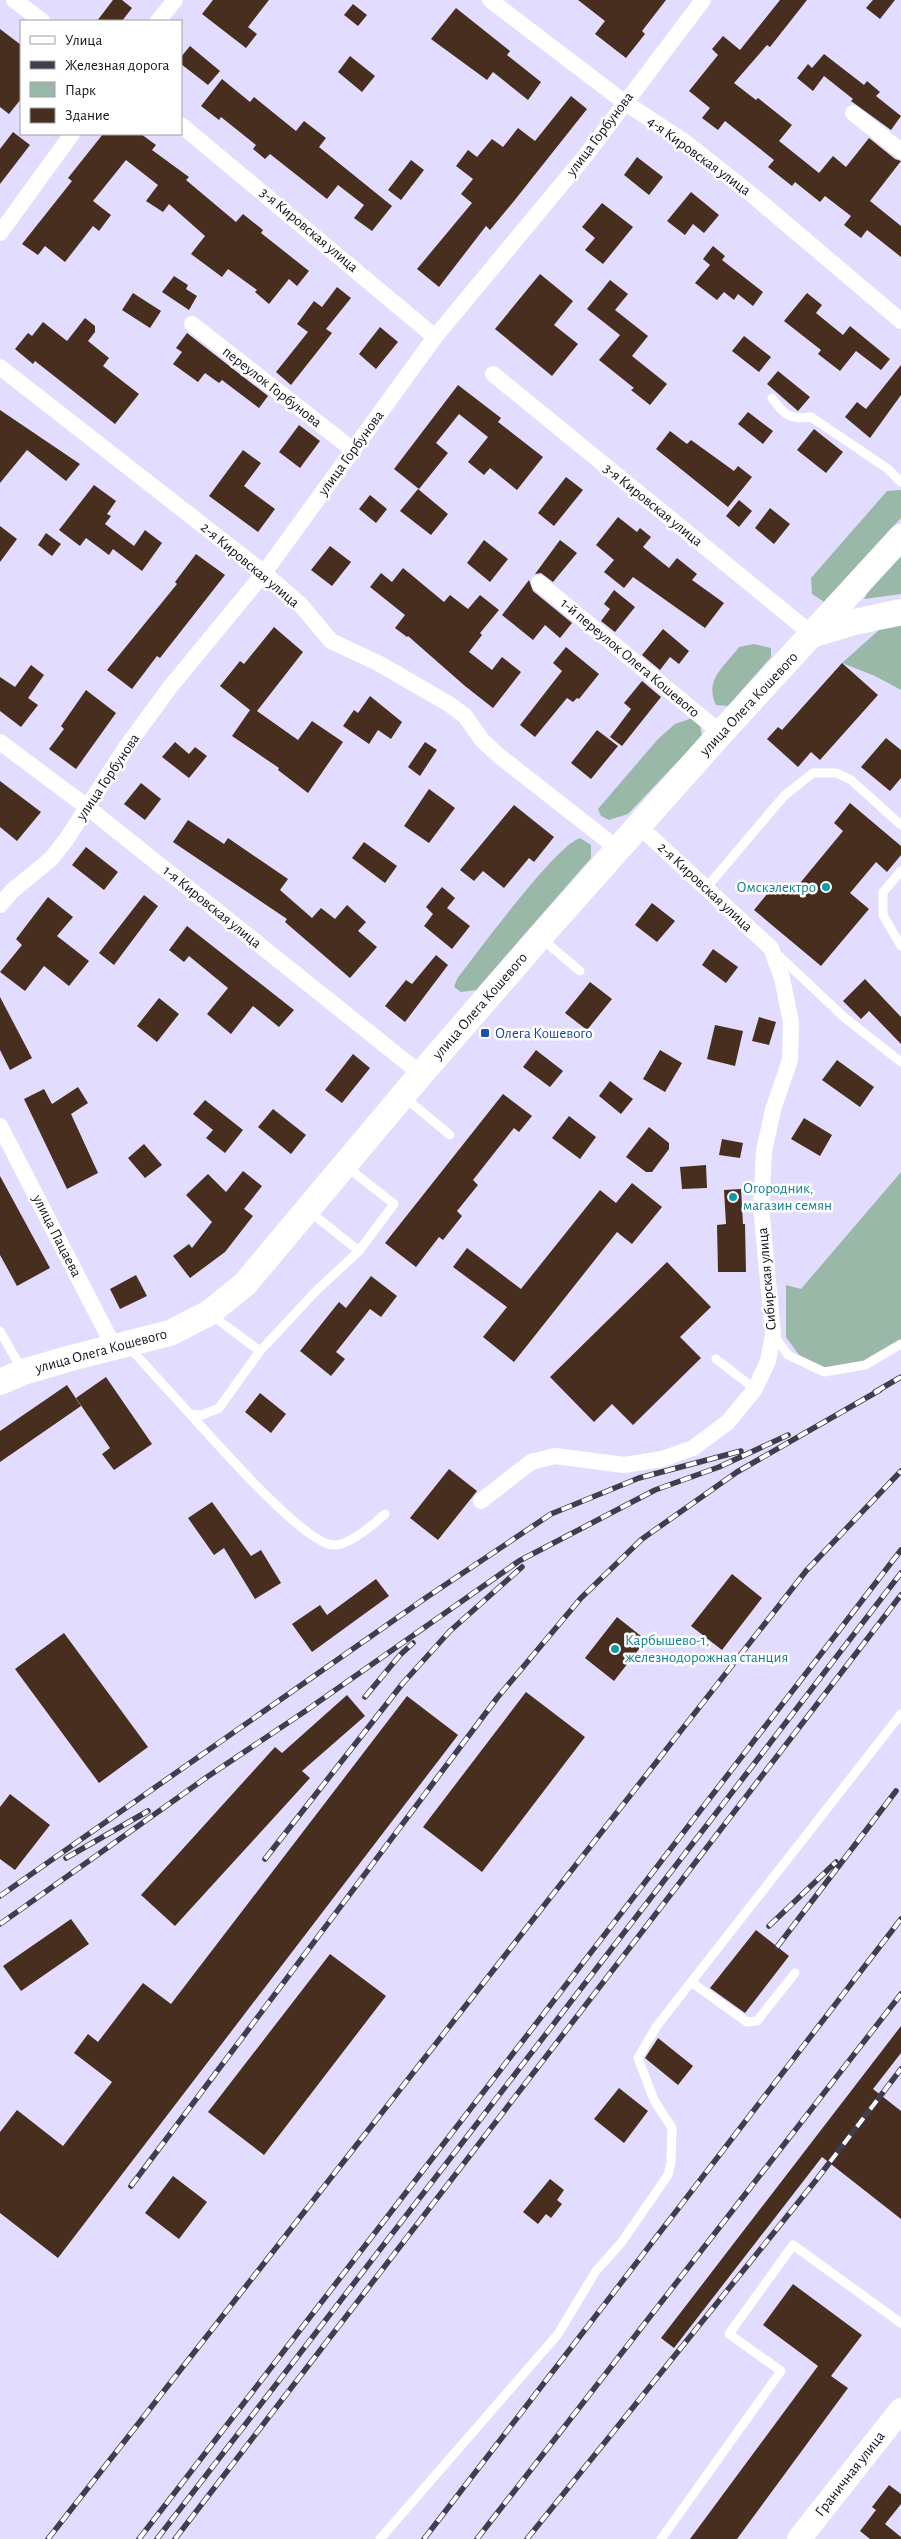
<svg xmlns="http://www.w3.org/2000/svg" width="901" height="2539" font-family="'Alegreya Sans',sans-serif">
<rect width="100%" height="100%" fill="#e2ddff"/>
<path fill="#99b8a7" d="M901 490V518L824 602 812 594 811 578 887 491Z
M901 554V594L864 599 872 585Z
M901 626V690L875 676 842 663 879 630Z
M754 644 771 648V657L728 706 716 705C704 680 724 667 739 647Z
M692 718 700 724 702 736 628 814 609 820 601 816 598 809 658 739 675 724Z
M580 838 591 845V858L476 990 461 992 454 987 457 979C477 953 556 845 580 838Z
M901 1172V1341L864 1362 826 1368 799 1355 786 1337V1285L801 1289Z"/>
<path fill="#482e1e" d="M113 0H122L132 8 122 21H97Z
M213 0H269L248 27 257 34 246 48 202 14Z
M578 0H666L642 31 645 34 626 58 595 34 605 21Z
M780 0H807L770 47 767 45 734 83 756 100 758 98 792 125 779 141 819 173 833 156 846 167 869 138 895 159 901 161 870 201 901 226V257L867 230 861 238 844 225 851 216 825 196 820 202 795 182 792 186 768 167 774 160 725 121 718 130 702 118 710 108 689 91 718 55 712 49 723 36 740 50Z
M873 0H895L880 19 866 8Z
M353 4 367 15 358 26 344 15Z
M456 8 510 51 507 55 541 82 528 100 493 72 487 80 431 39Z
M0 29 21 45V99L9 114 0 107Z
M190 46 220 71 208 85 181 64V57Z
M824 54 864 85 867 81 880 92 876 96 901 116 891 130 851 101 853 99 824 76 813 91 797 78 808 64 812 68Z
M350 56 375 76 362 92 338 72Z
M222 79 250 102 254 97 296 131 304 121 326 138 319 147 392 206 372 231 354 218 364 205 338 185 327 199 270 154 265 159 253 149 256 145 221 117 219 120 201 106Z
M571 96 587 109 514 201 490 230 486 226 439 287 417 269 472 203 461 194 473 179 456 166 468 150 477 157 492 139 503 147 518 128 535 141Z
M13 132 30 145 0 184V149Z
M103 134H141L156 145 152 150 189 177 186 180 236 222 243 214 263 230 261 233 309 271 297 286 289 279 269 304 255 292 257 290 228 269 222 277 191 254 205 236 169 204 163 212 146 201 158 185 126 160 93 201 111 215 99 231 93 226 65 262 45 246 38 255 22 244 72 181 68 178Z
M637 157 663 177 649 195 624 175Z
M411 160 424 170 401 200 388 190Z
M691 192 719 215 704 233 693 224 685 235 667 221Z
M602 203 633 227 603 264 585 250 595 238 582 227Z
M713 246 725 256 722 260 763 292 753 306 738 294 734 300 724 292 717 300 695 283 710 265 703 259Z
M540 274 573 301 554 325 578 344 552 376 495 329Z
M174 276 188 285 186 289 197 296 189 310 162 292Z
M610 280 628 294 615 310 648 336 632 356 667 384 650 405 631 390 634 388 599 360 620 335 587 309Z
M337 287 351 298 326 329 332 333 291 385 276 372 308 332 297 324 314 301 322 307Z
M133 293 161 311 150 328 122 310Z
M807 293 822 305 816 313 843 335 850 326 890 359 881 370 856 351 840 371 818 354 821 350 784 321Z
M85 318 95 326V332L88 341 109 358 103 366 139 394 115 424 35 361 33 364 15 349 28 333 32 336 43 322 67 341Z
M380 327 398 342 376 369 359 354Z
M187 333 268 396 259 408 222 380 219 383 205 373 198 382 173 364 182 352 176 348Z
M744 336 771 357 759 372 732 351Z
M901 365V395L870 438 845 417 857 402 866 409Z
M778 371 810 397 798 411 767 384Z
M458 385 501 418 498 422 543 457 517 490 490 468 484 475 468 462 488 437 459 414 436 443 448 453 419 489 394 469Z
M0 410 80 464 66 481 27 450 0 483Z
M748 412 773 431 763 444 738 424Z
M299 425 320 441 300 468 279 452Z
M814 429 843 452 826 473 797 450Z
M670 431 687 444 691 440 734 471 738 466 752 477 728 507 656 449Z
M243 450 261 463 244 486 275 509 258 532 209 496Z
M566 477 583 490 554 526 538 513Z
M94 485 116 501 107 514 111 516 105 524 134 546 145 530 162 543 142 571 113 549 109 555 86 538 80 546 59 530Z
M418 489 448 514 431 535 400 511Z
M370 495 387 509 376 523 359 509Z
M739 500 752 511 739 527 726 516Z
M770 508 790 524 774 544 755 528Z
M618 517 637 532 640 528 651 537 643 547 669 568 677 558 697 574 692 580 724 603 705 628 633 577 624 588 604 572 614 560 596 545Z
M0 526 17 539 0 562Z
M46 533 61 544 52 556 38 545Z
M484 540 508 559 490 582 467 563Z
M560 540 577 553 553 582 541 573 535 574Z
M330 546 351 562 332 586 311 570Z
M196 554 225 575 160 658 157 656 132 689 107 670 177 584 175 582Z
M403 568 444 602 450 595 468 609 480 595 499 610 480 633 482 635 469 652 492 670 502 657 521 672 493 708 465 686 408 636 407 637 395 628 405 615 370 587 381 573 392 582Z
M529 580 533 591 572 623 560 638 545 625 533 640 502 615Z
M614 590 635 607 615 632 601 621 610 609 604 604Z
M274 627 303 652 257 711 298 740 312 721 343 742 308 793 278 770 279 768 232 736 250 710 220 686 240 661 244 664Z
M663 629 689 651 679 664 670 657 660 670 642 655Z
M566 647 599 674 579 699 577 698 573 702 567 698 535 737 520 725 562 671 553 663Z
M842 663 878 695 820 760 811 752 798 767 767 739 778 727 782 730Z
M31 665 44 675 28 698 38 705 21 727 0 711V677L15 687Z
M642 681 661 697 622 746 610 737 631 709 624 703Z
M86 690 116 713 76 769 49 749 64 729 61 726Z
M370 696 402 722 391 739 378 730 369 744 343 726 354 710 358 713Z
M597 730 618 746 591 779 571 763Z
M886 738 901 750V778L890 791 861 767Z
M175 742 189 754 195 747 207 756 189 778 162 757Z
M425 742 437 750 420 776 408 767Z
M0 781 41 812 17 841 0 827Z
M141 783 161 799 145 820 124 804Z
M429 789 455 808 429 843 404 826Z
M850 803 901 846V855L887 872 876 862 850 893 869 909 821 966 754 910 777 882 791 894 843 831 834 823Z
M514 805 554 837 534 862 529 858 504 888 483 871 474 881 460 870Z
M188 820 224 844 228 838 288 879 280 890 312 918 321 908 335 919 347 905 366 922 358 931 377 947 350 978 285 922 287 919 173 842Z
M364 842 397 866 385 883 352 858Z
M86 847 118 872 104 890 72 865Z
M442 887 455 898 447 908 470 926 452 949 424 926 433 914 426 907Z
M144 895 158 906 114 965 99 953Z
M48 897 73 917 57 936 89 961 69 986 44 966 25 991 0 972 22 945 16 939Z
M652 903 675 921 657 942 635 925Z
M187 926 294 1010 279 1027 253 1006 231 1034 207 1014 228 988 189 956 184 962 169 950Z
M713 949 738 967 726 983 702 965Z
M436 955 448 965 405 1022 385 1006 406 980 412 984Z
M865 979 901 1017V1044L869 1011 861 1019 843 1001Z
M590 982 612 999 587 1030 565 1013Z
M0 997 32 1058 10 1070 0 1050Z
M159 998 179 1014 157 1042 137 1026Z
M759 1017 776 1022 769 1045 752 1041Z
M715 1025 743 1031 735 1066 707 1059Z
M536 1050 563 1071 550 1087 523 1067Z
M660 1050 682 1063 665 1092 643 1079Z
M353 1054 370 1068 342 1103 325 1090Z
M837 1060 874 1087 860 1107 822 1080Z
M610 1081 633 1099 621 1114 599 1096Z
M78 1087 88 1103 71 1114 98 1173 67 1189 24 1099 44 1089 52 1104Z
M503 1094 532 1116 519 1132 514 1128 473 1180 478 1185 457 1211 462 1216 443 1240 439 1237 416 1267 385 1243Z
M205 1100 243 1130 225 1153 206 1138 213 1130 193 1114Z
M273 1109 306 1135 291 1154 258 1127Z
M569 1116 596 1137 580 1159 552 1138Z
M804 1118 832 1135 820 1156 791 1139Z
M649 1127 669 1143V1149L652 1172H646L626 1157Z
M722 1139 743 1143 740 1158 719 1155Z
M144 1144 162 1165 145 1178 128 1158Z
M706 1165 707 1188 682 1189 680 1167Z
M243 1171 262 1186 244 1209 253 1216 225 1252 190 1278 173 1256 189 1244 192 1248 212 1222 186 1195 208 1174 226 1192Z
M0 1176 50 1268 17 1286 0 1255Z
M632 1183 662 1207 632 1244 617 1232 514 1362 483 1337 507 1307 453 1267 467 1248 521 1289 600 1190 616 1203Z
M741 1189 743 1224H745L746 1272H718L717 1225 726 1224 724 1190Z
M667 1262 711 1307 680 1337 701 1358 633 1425 612 1404 594 1422 550 1377Z
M136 1275 147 1296 120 1309 110 1289Z
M371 1276 397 1296 381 1317 370 1309 336 1352 345 1359 331 1376 300 1351 339 1302 346 1308Z
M106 1377 152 1444 114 1470 102 1454 110 1448 76 1398Z
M67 1385 81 1406 0 1462V1431Z
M260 1393 286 1414 271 1433 245 1412Z
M449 1469 477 1491 438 1540 410 1518Z
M212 1502 251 1556 261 1550 281 1583 255 1599 224 1548 214 1555 188 1518Z
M732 1574 762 1598 722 1650 691 1626Z
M376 1579 389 1596 312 1652 292 1624 320 1605 327 1615Z
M617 1617 646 1640 614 1681 585 1658Z
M64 1633 148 1747 99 1783 15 1669Z
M526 1692 585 1737 482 1872 423 1827Z
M347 1695 365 1716 302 1771 310 1778 175 1926 141 1895 275 1747 282 1753Z
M407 1696 458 1735 58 2258 0 2213V2132L17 2110 63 2146 112 2082 74 2053 88 2034 98 2042 143 1983 171 2004Z
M10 1794 50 1825 15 1870 0 1859V1807Z
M71 1919 89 1944 21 1991 3 1966Z
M756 1930 789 1956 745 2013 710 1988Z
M330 1954 386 1996 264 2155 208 2112Z
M901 2026V2053L873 2089 901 2111V2219L822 2157 674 2348 661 2338Z
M658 2038 693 2066 678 2085 645 2058Z
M619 2088 648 2111 624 2143 594 2119Z
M173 2176 207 2202 179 2239 145 2213Z
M550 2179 564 2190 557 2200 562 2204 551 2218 546 2214 538 2224 523 2212Z
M793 2284 862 2335 831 2376 848 2388 737 2539H690L818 2366 763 2325Z
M889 2485 901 2494V2504L885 2524 901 2537V2539H870L860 2531 876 2510 872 2507Z"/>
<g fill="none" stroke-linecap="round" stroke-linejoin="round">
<path stroke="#fff" stroke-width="9" d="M772 398C784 415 790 420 811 417L888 469 901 482
M901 871 883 892V915L901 946
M706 888 784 796 813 773H837L851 780 901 825
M542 939 580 971
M777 954 845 1018 901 1062
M404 1097 450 1135
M309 1211 359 1251
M210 1314 260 1351
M0 1331 22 1370
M773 1334 788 1355 824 1372 865 1365 901 1344
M128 1346 190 1414 202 1415 219 1408 260 1351 316 1291 359 1251 394 1204 347 1167
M716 1359 755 1389
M190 1414C214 1440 303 1543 333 1545 349 1546 374 1524 385 1514
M691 1982 747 2022 757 2021 795 1973
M380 2539 558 2334 596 2271 621 2243 668 2175 671 2163 672 2128 654 2100 638 2058 656 2027 901 1714
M661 2539 781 2371 729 2334 793 2245 901 2323"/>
<path stroke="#fff" stroke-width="16" d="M14 0 42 21
M490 0 624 102 685 142 751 194 901 321
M158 21 175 0
M853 113 901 151
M181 125 435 337
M0 233 72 134
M192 324 353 450
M0 367 264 573 299 603 331 641 378 663 449 704 465 716 482 740 498 755 618 849
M493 374 813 635
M539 583 721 733
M0 742 87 807 421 1074
M0 905 12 891 51 859 66 840 126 747 171 686 264 573 435 337 586 155 703 0
M0 1126 114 1347
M481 1501 531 1462 555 1456 624 1465 662 1459 693 1448 728 1422 755 1389 768 1361 773 1334 761 1207 764 1151 773 1110 790 1060 791 1022 782 978 771 948 639 826"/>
<path stroke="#fff" stroke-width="24" d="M799 2539 901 2410"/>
<path stroke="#fff" stroke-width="26" d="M814 634 854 622 901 612
M0 1382 23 1372 71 1358 170 1333 209 1313 245 1284 421 1074 539 938 721 733 901 537"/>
<defs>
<path id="rail" d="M875 1392 901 1377
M365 1697 400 1655 413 1643
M66 1858 148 1811
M265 1859 403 1683 450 1631 522 1567
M0 1896 427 1597 551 1514 639 1478 741 1451
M0 1924 207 1777 304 1712 519 1561 655 1490 719 1467 788 1435
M769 1926 836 1862
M777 1947 896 1791
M131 2186 497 1698 581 1598 642 1539 737 1472 880 1390
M48 2539 806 1571 901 1471
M139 2539 901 1550
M157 2539 901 1573
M175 2539 901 1595
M424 2539 901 1919
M477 2539 901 1994
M527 2539 817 2179 901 2069"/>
</defs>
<use href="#rail" stroke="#403d4d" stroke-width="5.5"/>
<use href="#rail" stroke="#fff" stroke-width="4" stroke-dasharray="11" stroke-linecap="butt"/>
</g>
<g fill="#0f9aa8" stroke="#fff" stroke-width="2">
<circle cx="826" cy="887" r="5"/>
<circle cx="733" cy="1197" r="5"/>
<circle cx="615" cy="1649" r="5"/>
</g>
<rect fill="#1a4fb4" stroke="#fff" stroke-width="2" x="480" y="1028" width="10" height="10" rx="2.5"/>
<g text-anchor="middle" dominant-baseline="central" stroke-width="5" stroke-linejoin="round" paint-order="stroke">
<g font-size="15" fill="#13111c" stroke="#fff">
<text transform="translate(600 134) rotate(-53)">улица Горбунова</text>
<text transform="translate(699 156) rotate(36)">4-я Кировская улица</text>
<text transform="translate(309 230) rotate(40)">3-я Кировская улица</text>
<text transform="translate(272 387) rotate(38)">переулок Горбунова</text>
<text transform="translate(351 453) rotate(-54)">улица Горбунова</text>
<text transform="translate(653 505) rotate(39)">3-я Кировская улица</text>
<text transform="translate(250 565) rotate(40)">2-я Кировская улица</text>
<text transform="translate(630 658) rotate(40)">1-й переулок Олега Кошевого</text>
<text transform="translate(749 704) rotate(-47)">улица Олега Кошевого</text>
<text transform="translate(108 777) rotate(-56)">улица Горбунова</text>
<text transform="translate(705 887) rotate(43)">2-я Кировская улица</text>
<text transform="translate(212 907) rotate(39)">1-я Кировская улица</text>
<text transform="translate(480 1006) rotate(-49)">улица Олега Кошевого</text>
<text transform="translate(57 1236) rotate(63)">улица Пацаева</text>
<text transform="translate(767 1279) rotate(-95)">Сибирская улица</text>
<text transform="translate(101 1351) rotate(-15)">улица Олега Кошевого</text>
<text transform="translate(850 2474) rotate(-52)">Граничная улица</text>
</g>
<g font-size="15" fill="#0d838f" stroke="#fff" text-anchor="start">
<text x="816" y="887" text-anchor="end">Омскэлектро</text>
<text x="743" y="1188">Огородник,<tspan x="743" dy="17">магазин семян</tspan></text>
<text x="625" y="1640">Карбышево-1,<tspan x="625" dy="17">железнодорожная станция</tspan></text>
</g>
<g font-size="15" fill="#164399" stroke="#fff" text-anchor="start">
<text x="495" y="1033">Олега Кошевого</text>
</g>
</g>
<rect x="20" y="20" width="162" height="115" fill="#ffffff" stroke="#a1a0a4"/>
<rect x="30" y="36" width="25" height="8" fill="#ffffff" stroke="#a1a0a4"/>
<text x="65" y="45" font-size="15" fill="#13111c">Улица</text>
<rect x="30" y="61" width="25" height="8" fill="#403d4d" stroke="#a1a0a4"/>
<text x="65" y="70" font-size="15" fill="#13111c">Железная дорога</text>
<rect x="30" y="82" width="25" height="15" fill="#99b8a7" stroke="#a1a0a4"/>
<text x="65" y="95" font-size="15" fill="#13111c">Парк</text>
<rect x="30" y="108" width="25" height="15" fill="#482e1e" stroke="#a1a0a4"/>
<text x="65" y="120" font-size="15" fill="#13111c">Здание</text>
</svg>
